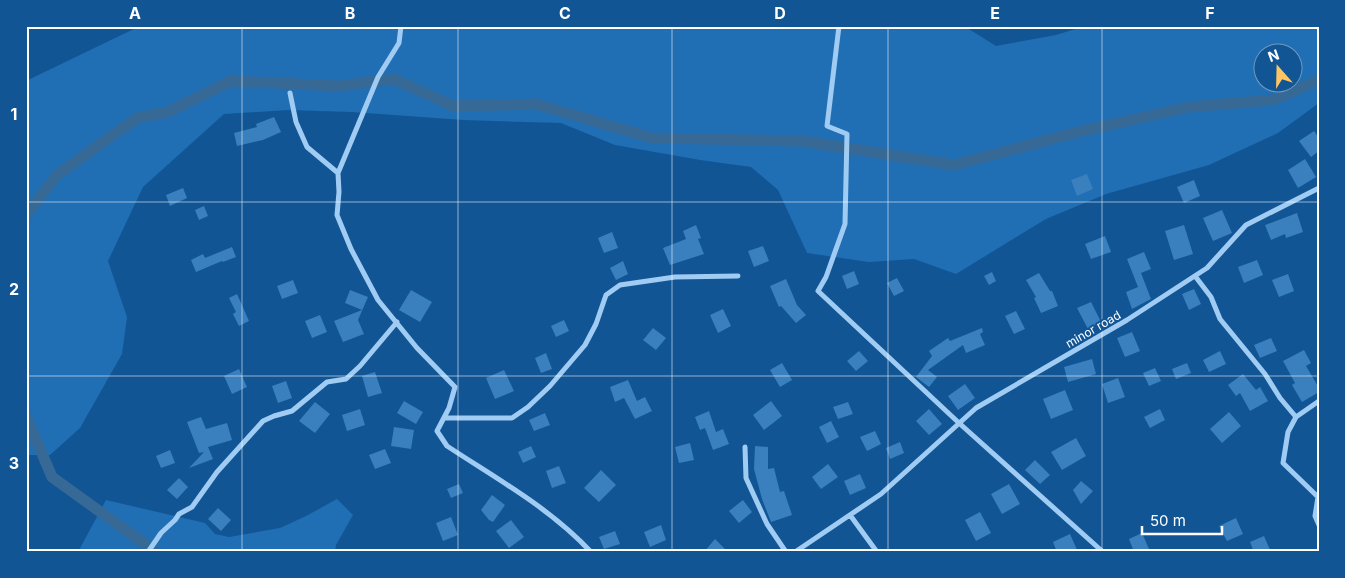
<svg xmlns="http://www.w3.org/2000/svg" width="1345" height="578" font-family="Inter,sans-serif">
<rect width="100%" height="100%" fill="#115595"/>
<path fill="#206eb3" fill-rule="evenodd" d="M140 26H964L996 46 1056 35 1085 26H1319V103L1278 133 1209 165 1106 194 1046 219 956 274 914 259 869 262 807 253 778 190 751 167 700 160 615 145 561 123 463 120 352 112 288 110 224 114 143 187 108 261 127 317 122 354 80 428 50 455H26V81ZM1262 52H1292V82H1262Z
M337 499 353 515 336 545 335 552H78L106 500 205 523 215 534 229 537 280 528 306 516Z"/>
<g fill="none" stroke-linecap="round" stroke-linejoin="round">
<path stroke="#376997" stroke-width="11" d="M26 215 57 175 137 118 168 112 231 81 339 86 394 79 453 106 536 104 652 138 802 141 954 165 1078 132 1189 107 1273 100 1319 80
M26 416 52 477 156 552"/>
</g>
<path fill="#3a7fbe" d="M274 117 281 132 263 140 237 146 234 133 257 127 256 124Z
M1314 131 1319 138V151L1311 157 1299 141Z
M1305 159 1316 177 1298 188 1288 170Z
M1087 174 1093 189 1077 196 1071 180Z
M1194 180 1200 196 1184 203 1177 187Z
M183 188 187 198 170 206 166 195Z
M204 206 208 216 199 220 195 210Z
M1222 210 1232 233 1213 241 1203 218Z
M1297 213 1303 232 1286 238 1285 234 1271 240 1265 225Z
M696 225 701 238 698 239 704 254 670 265 663 248 686 239 683 231Z
M1184 225 1193 254 1174 260 1165 231Z
M612 232 618 248 604 253 598 238Z
M1105 236 1111 252 1091 259 1085 244Z
M763 246 769 261 754 267 748 251Z
M232 247 236 257 223 262 222 261 196 272 191 260 203 254 205 258Z
M1144 252 1151 269 1141 273 1151 299 1132 309 1126 292 1138 287 1127 259Z
M1257 260 1263 275 1244 283 1238 267Z
M623 261 628 274 616 280 610 268Z
M854 271 859 284 847 289 842 276Z
M992 272 996 281 989 285 984 276Z
M1039 273 1050 291H1052L1058 306 1041 313 1034 298 1036 297 1026 280Z
M1288 274 1294 291 1279 297 1272 280Z
M897 278 904 291 894 296 887 283Z
M786 279 797 305 806 315 796 323 781 306 779 307 770 286Z
M293 280 298 293 282 299 277 286Z
M1194 289 1201 304 1189 310 1182 294Z
M350 290 368 297 358 320 364 334 343 342 334 321 362 310 345 303Z
M411 290 432 302 420 322 399 310Z
M237 294 249 321 239 326 233 314 236 312 229 298Z
M1091 302 1101 322 1088 329 1077 308Z
M723 309 731 326 718 333 710 315Z
M1016 311 1025 329 1014 334 1005 316Z
M320 315 327 332 312 338 305 321Z
M564 320 569 331 556 337 551 326Z
M653 328 666 338 656 350 643 340Z
M982 328 983 332 980 334 985 345 966 353 963 345 928 370 937 377 929 387 916 377 932 356 929 351 948 338 950 341Z
M1132 332 1140 351 1125 357 1117 338Z
M1271 338 1277 351 1260 358 1254 345Z
M1304 350 1311 363 1306 366 1319 388V392L1302 402 1292 385 1295 383 1283 361Z
M859 351 868 361 856 371 847 361Z
M1220 351 1226 364 1209 372 1203 360Z
M546 353 552 369 541 373 535 358Z
M1092 359 1096 374 1068 382 1064 367Z
M782 363 792 380 780 387 770 370Z
M1187 363 1191 373 1176 379 1172 369Z
M1155 368 1161 381 1149 386 1143 373Z
M239 369 247 387 232 394 224 376Z
M504 370 514 391 495 399 486 378Z
M375 372 382 393 368 397 362 376Z
M1243 374 1256 390 1260 387 1268 401 1250 411 1240 393 1236 396 1228 385Z
M1118 378 1125 397 1108 403 1102 384Z
M628 380 637 401 645 397 652 411 635 419 624 398 615 402 610 387Z
M286 381 292 398 278 403 272 386Z
M965 384 975 398 958 410 948 396Z
M1065 390 1073 410 1051 419 1043 399Z
M404 401 423 412 416 424 397 413Z
M771 401 782 416 764 430 753 415Z
M315 402 330 414 315 433 299 421Z
M848 402 853 414 838 419 833 407Z
M360 409 365 425 347 431 342 415Z
M929 409 942 424 929 435 916 421Z
M1160 409 1165 420 1150 428 1144 417Z
M709 411 716 432 723 429 729 444 713 450 705 428 700 430 695 417Z
M1229 412 1241 426 1222 443 1210 429Z
M545 413 550 425 534 431 529 420Z
M201 417 206 429 227 423 232 440 208 447 213 459 189 468 204 452 199 453 187 422Z
M831 421 839 437 827 443 819 427Z
M394 427 414 430 411 449 391 446Z
M875 431 881 444 867 451 860 437Z
M1076 438 1086 456 1062 470 1051 452Z
M900 442 904 453 890 459 886 448Z
M690 443 694 460 679 463 675 447Z
M531 446 536 457 523 463 518 452Z
M755 446 768 447V469L774 468 780 492 784 491 792 515 771 522 762 499 754 469Z
M385 449 391 463 375 469 369 455Z
M170 450 175 463 161 468 156 456Z
M1035 460 1050 475 1040 484 1025 470Z
M828 464 838 477 821 489 812 477Z
M559 466 566 483 552 488 546 471Z
M601 470 616 485 599 502 584 488Z
M860 474 866 488 850 495 844 481Z
M179 478 188 487 177 499 167 490Z
M1081 481 1093 491 1081 504 1073 490Z
M459 484 463 493 451 498 447 489Z
M1009 484 1020 504 1002 514 991 494Z
M492 495 505 505 493 522 489 520 481 510Z
M743 500 752 512 739 523 729 511Z
M218 508 231 520 221 531 208 519Z
M980 512 991 533 976 541 965 520Z
M451 517 458 535 443 541 436 523Z
M1236 518 1243 534 1227 541 1219 526Z
M511 520 524 537 509 548 496 531Z
M661 525 666 540 650 547 644 532Z
M615 531 620 544 604 549 599 537Z
M1142 533 1149 549 1143 552H1134L1129 539Z
M1070 534 1078 552H1057L1053 542Z
M1264 536 1271 552H1254L1250 542Z
M715 539 728 552H704Z"/>
<g fill="none" stroke-linecap="round" stroke-linejoin="round">
<path stroke="#a0ccf3" stroke-width="5" d="M401 26 399 43 378 77 338 173 339 192 337 215 351 249 378 300 417 348 455 387 449 408 437 431 447 446C497 479 550 508 591 552
M839 26 827 126 847 134 845 224 826 277 818 291 959 423 1103 552
M290 93 296 122 307 147 338 173
M1195 276 1211 297 1220 319 1265 374 1280 398 1296 417 1288 432 1283 463 1318 497 1315 516 1319 525
M1296 417 1319 401
M444 418H512L528 407 550 386 585 345 596 324 606 295 620 285 675 277 738 276
M745 447 746 478 767 524 786 552
M850 515 877 552
M148 552 161 533 175 520 179 514 192 507 217 472 263 421 274 416 292 411 327 382 346 379 360 366 397 322
M795 552 881 494 976 408 1127 320 1207 268 1246 225 1319 188"/>
</g>
<path fill="none" stroke="#fff" stroke-width="1" stroke-opacity="0.55" d="M242 26V552M458 26V552M672 26V552M888 26V552M1102 26V552M26 202H1319M26 376H1319"/>
<g text-anchor="middle" dominant-baseline="central" stroke-width="4" stroke-linejoin="round" paint-order="stroke">
<g font-size="12" fill="#fff" stroke="#115595">
<text transform="translate(1093 329) rotate(-30)">minor road</text>
</g>
</g>
<rect width="1345" height="578" fill="none" stroke="#115595" stroke-width="55"/>
<g transform="translate(1278 68) rotate(340)"><circle r="24" fill="#115595" stroke="#7099bf"/>
<path d="M0-4L9 19L0 12L-9 19Z" fill="#ffc562"/>
<text y="-8" font-size="14" font-weight="bold" text-anchor="middle" fill="#ffffff">N</text>
</g>
<path d="M1142 526v8h80v-8" fill="none" stroke="#ffffff" stroke-width="2.5"/>
<text x="1150" y="526" font-size="15" fill="#ffffff" stroke="#115595" stroke-width="4" paint-order="stroke">50 m</text>
<rect x="28" y="28" width="1290" height="522" fill="none" stroke="#fff" stroke-width="2"/>
<g font-size="16" text-anchor="middle" font-weight="bold" fill="#fff">
<text x="135" y="19">A</text>
<text x="350" y="19">B</text>
<text x="565" y="19">C</text>
<text x="780" y="19">D</text>
<text x="995" y="19">E</text>
<text x="1210" y="19">F</text>
<text x="14" y="120">1</text>
<text x="14" y="295">2</text>
<text x="14" y="469">3</text>
</g>
</svg>
